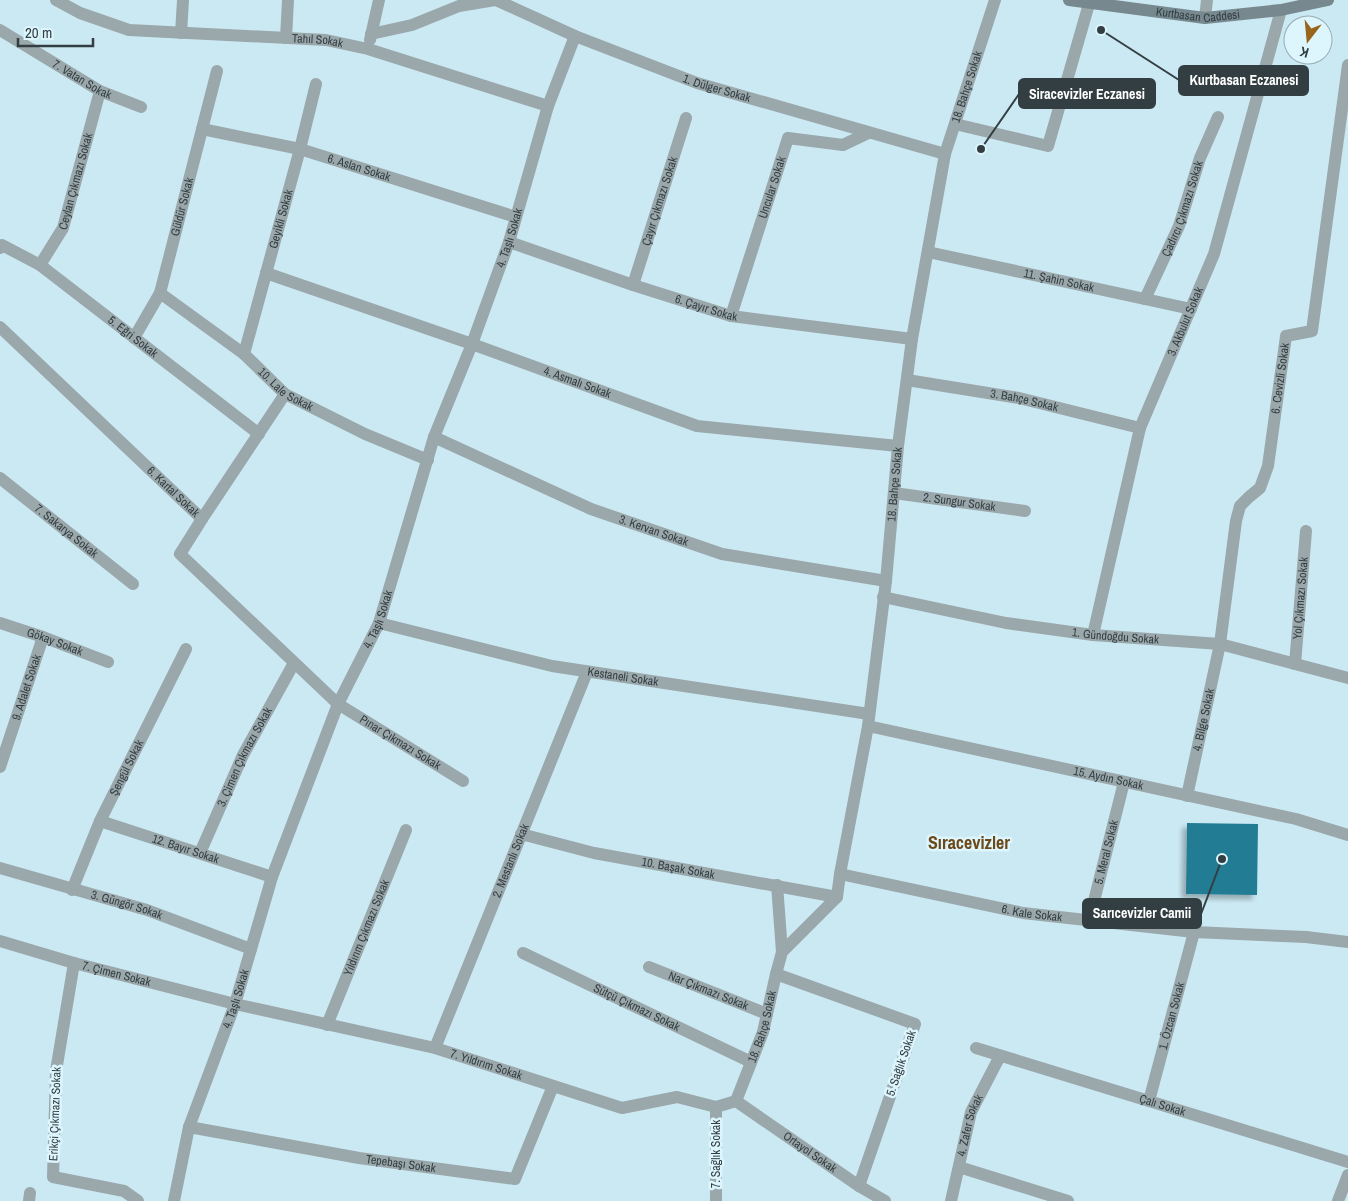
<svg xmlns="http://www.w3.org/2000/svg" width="1348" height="1201" font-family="'Archivo Narrow',sans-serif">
<defs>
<filter id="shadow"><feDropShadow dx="-4.5" dy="4.5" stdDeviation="2.5" flood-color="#0004"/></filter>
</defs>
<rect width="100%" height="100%" fill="#cbe9f3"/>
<path fill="#227c94" filter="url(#shadow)" d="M1187 823 1258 824 1257 895 1186 894Z"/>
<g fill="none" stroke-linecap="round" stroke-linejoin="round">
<g stroke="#9aa7ab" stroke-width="12">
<path id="s1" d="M56 0 80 13 129 30 326 40 368 49 548 106"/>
<path id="s2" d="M496 0 575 36 697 83 945 154"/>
<path d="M1205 18 1207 0"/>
<path id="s3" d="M0 30 100 91 141 107"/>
<path d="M181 33 183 0"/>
<path d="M371 34 412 25 459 6 495 0"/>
<path d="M286 38 288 0"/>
<path d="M370 40 379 0"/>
<path d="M955 124 1048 146 1089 4"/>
<path id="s4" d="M202 129 300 149 516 217"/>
<path id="s5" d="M509 242 633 285 731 316 912 339"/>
<path id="s6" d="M0 248 2 245 40 265 259 434"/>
<path id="s7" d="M928 252 1191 309"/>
<path id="s8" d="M40 265 63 228 100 91"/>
<path id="s9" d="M266 273 472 344 697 426 898 446"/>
<path id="s10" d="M633 285 686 118"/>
<path id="s11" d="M160 293 244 354 285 394 365 434 428 460"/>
<path id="s12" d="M1145 299 1179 226 1200 158 1218 117"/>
<path id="s13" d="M731 316 788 138 843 145 868 133"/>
<path id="s14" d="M0 327 202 519 180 554 338 704 463 781"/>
<path id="s15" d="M134 338 160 293 217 71"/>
<path id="s16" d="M244 354 300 149 316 84"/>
<path id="s17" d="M907 380 1019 398 1140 428"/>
<path id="s18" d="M434 437 591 509 722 554 886 581"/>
<path id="s19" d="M0 478 133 584"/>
<path id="s20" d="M894 493 1025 511"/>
<path d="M202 519 285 394"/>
<path id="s21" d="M883 597 1006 623 1093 635 1220 644 1348 678"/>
<path id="s22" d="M0 623 43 637 108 662"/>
<path id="s23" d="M379 623 552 666 869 714"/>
<path id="s24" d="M1093 635 1140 428 1214 254 1281 10"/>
<path id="s25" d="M1295 664 1306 531"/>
<path id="s26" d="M868 726 1296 819 1348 835"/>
<path id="s27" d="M0 767 43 637"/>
<path id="s28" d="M1187 796 1220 644 1236 521 1240 506 1249 497 1260 488 1268 466 1286 336 1312 331 1348 65"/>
<path id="s29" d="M100 821 272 877"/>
<path id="s30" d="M521 834 594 853 837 897"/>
<path id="s31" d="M200 853 243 755 294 663"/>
<path id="s32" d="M0 868 147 910 251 949"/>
<path id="s33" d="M840 874 1023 913 1194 932 1306 937 1348 942"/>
<path d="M777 885 782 952"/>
<path id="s34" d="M72 890 100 821 186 649"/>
<path id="s35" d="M1089 921 1124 782"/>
<path id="s36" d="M0 941 74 963 235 1004 435 1048 622 1108 677 1097 716 1107 736 1101"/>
<path id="s37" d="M523 953 751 1062"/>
<path d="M74 963 56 1071 53 1177 124 1191 138 1201"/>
<path id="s38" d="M649 967 767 1014"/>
<path d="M776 974 915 1024 859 1186"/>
<path id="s39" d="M327 1025 406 830"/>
<path id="s40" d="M435 1048 587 672"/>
<path id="s41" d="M976 1048 1348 1162"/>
<path id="s42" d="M736 1101 763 1032 776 974 782 952 837 897 840 874 868 726 886 581 898 446 912 339 945 154 995 0"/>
<path id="s43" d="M736 1101 859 1186 885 1201"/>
<path id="s44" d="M1149 1101 1194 932"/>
<path id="s45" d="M189 1127 359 1158 515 1179 553 1086"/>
<path d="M959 1167 1068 1201"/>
<path d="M29 1201 30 1193"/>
<path id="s46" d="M174 1201 189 1127 235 1004 272 877 338 704 379 623 434 437 472 344 509 242 548 106 575 36"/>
<path d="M716 1201V1107"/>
<path id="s47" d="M951 1201 971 1112 1000 1056"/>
<path d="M1338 1201 1348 1175"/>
</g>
<path stroke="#77898f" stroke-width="12" id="s48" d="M1069 0 1205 18 1281 10 1328 0"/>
</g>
<g text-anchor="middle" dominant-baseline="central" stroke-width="5" stroke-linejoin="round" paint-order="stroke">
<g font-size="12" fill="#333e42" stroke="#ddf5fd">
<text stroke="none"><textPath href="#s48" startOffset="130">Kurtbasan Caddesi</textPath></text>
<text stroke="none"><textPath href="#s1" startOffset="268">Tahıl Sokak</textPath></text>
<text stroke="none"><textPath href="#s3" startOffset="96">7. Vatan Sokak</textPath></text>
<text stroke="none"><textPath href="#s42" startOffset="1056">18. Bahçe Sokak</textPath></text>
<text stroke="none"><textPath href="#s2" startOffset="238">1. Dülger Sokak</textPath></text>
<text stroke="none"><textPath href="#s4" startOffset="162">6. Aslan Sokak</textPath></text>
<text stroke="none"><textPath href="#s8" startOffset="92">Ceylan Çıkmazı Sokak</textPath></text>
<text stroke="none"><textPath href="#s13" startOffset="135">Uncular Sokak</textPath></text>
<text stroke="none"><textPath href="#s10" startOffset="88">Çayır Çıkmazı Sokak</textPath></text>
<text stroke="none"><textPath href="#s15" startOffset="141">Güldür Sokak</textPath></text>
<text stroke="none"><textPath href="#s12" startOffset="98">Çadırcı Çıkmazı Sokak</textPath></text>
<text stroke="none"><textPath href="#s16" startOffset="140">Geyikli Sokak</textPath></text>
<text stroke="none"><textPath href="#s46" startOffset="1022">4. Taşlı Sokak</textPath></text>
<text stroke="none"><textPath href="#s7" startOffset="134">11. Şahin Sokak</textPath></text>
<text stroke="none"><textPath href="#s5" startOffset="208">6. Çayır Sokak</textPath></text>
<text stroke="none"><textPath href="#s24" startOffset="328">3. Akbulut Sokak</textPath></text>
<text stroke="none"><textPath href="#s6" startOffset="164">5. Eğri Sokak</textPath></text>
<text stroke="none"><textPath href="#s28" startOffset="434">6. Cevizli Sokak</textPath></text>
<text stroke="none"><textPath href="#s9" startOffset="330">4. Asmalı Sokak</textPath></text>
<text stroke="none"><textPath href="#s11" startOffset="159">10. Lale Sokak</textPath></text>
<text stroke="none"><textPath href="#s17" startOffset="119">3. Bahçe Sokak</textPath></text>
<text stroke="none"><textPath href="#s42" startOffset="651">18. Bahçe Sokak</textPath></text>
<text stroke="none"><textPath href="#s14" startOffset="239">6. Kartal Sokak</textPath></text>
<text stroke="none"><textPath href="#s20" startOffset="66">2. Sungur Sokak</textPath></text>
<text stroke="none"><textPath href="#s18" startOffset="239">3. Kervan Sokak</textPath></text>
<text stroke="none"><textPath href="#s19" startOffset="85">7. Sakarya Sokak</textPath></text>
<text stroke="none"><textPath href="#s25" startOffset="66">Yol Çıkmazı Sokak</textPath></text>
<text stroke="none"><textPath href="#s46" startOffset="618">4. Taşlı Sokak</textPath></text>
<text stroke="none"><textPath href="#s21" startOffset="236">1. Gündoğdu Sokak</textPath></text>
<text stroke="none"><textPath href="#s22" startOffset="58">Gökay Sokak</textPath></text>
<text stroke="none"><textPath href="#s23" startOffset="250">Kestaneli Sokak</textPath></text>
<text stroke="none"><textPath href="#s27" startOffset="84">9. Adalet Sokak</textPath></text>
<text stroke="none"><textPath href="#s28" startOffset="78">4. Bilge Sokak</textPath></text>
<text stroke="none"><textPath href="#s14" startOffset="611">Pınar Çıkmazı Sokak</textPath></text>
<text stroke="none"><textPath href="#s31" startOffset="106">3. Çimen Çıkmazı Sokak</textPath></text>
<text stroke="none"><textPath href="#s34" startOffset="134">Şengül Sokak</textPath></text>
<text stroke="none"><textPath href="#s26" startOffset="246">15. Aydın Sokak</textPath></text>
<text stroke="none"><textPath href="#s29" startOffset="90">12. Bayır Sokak</textPath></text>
<text stroke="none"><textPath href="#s35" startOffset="71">5. Meral Sokak</textPath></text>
<text stroke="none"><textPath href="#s40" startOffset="202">2. Mestanlı Sokak</textPath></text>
<text stroke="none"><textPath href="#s30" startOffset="161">10. Başak Sokak</textPath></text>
<text stroke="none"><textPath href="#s32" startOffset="132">3. Güngör Sokak</textPath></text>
<text stroke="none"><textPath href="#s33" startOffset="196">6. Kale Sokak</textPath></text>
<text stroke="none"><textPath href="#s39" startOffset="105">Yıldırım Çıkmazı Sokak</textPath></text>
<text stroke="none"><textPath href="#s36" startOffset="121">7. Çimen Sokak</textPath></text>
<text stroke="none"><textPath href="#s38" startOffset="64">Nar Çıkmazı Sokak</textPath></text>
<text stroke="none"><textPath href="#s46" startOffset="212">4. Taşlı Sokak</textPath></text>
<text stroke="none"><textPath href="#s37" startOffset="126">Sütçü Çıkmazı Sokak</textPath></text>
<text stroke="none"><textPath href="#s44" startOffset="88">1. Özcan Sokak</textPath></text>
<text stroke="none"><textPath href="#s42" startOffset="79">18. Bahçe Sokak</textPath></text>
<text transform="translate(901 1063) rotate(-71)">5. Sağlık Sokak</text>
<text stroke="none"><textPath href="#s36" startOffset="502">7. Yıldırım Sokak</textPath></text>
<text stroke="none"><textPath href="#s41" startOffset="195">Çalı Sokak</textPath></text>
<text transform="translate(55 1114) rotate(-88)">Erikçi Çıkmazı Sokak</text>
<text stroke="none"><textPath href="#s47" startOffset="78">4. Zafer Sokak</textPath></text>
<text stroke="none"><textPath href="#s43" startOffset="90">Ortayol Sokak</textPath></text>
<text transform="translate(716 1154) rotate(-90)">7. Sağlık Sokak</text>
<text stroke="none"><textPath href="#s45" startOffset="215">Tepebaşı Sokak</textPath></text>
</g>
<g font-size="18" font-weight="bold" fill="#6d4918" stroke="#ddf5fd">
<text x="969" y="842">Sıracevizler</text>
</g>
</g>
<path fill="none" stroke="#333e42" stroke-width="2" d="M1101 30L1179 80M981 149L1019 94M1222 859L1201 914"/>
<g fill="#333e42" stroke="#ddf5fd" stroke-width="2">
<circle cx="1101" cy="30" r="5"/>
<circle cx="981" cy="149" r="5"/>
<circle cx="1222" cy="859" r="5"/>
</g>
<g fill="#333e42" stroke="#333e42" stroke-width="2">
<rect x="1179" y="66" width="129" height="29" rx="5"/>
<rect x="1019" y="79" width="136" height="29" rx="5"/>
<rect x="1083" y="899" width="118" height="29" rx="5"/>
</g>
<g font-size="14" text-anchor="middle" font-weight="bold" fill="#fff">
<text x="1244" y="85">Kurtbasan Eczanesi</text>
<text x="1087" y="99">Siracevizler Eczanesi</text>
<text x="1142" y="918">Sarıcevizler Camii</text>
</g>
<g transform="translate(1308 40) rotate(196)"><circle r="24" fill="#ddf5fd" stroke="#99acb2"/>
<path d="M0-4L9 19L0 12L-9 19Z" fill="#98651a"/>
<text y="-8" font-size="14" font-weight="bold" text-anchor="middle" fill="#333e42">K</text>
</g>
<path d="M18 38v8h75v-8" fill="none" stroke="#333e42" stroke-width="2.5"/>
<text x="25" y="38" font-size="15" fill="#333e42" stroke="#ddf5fd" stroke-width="4" paint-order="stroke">20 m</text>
</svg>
